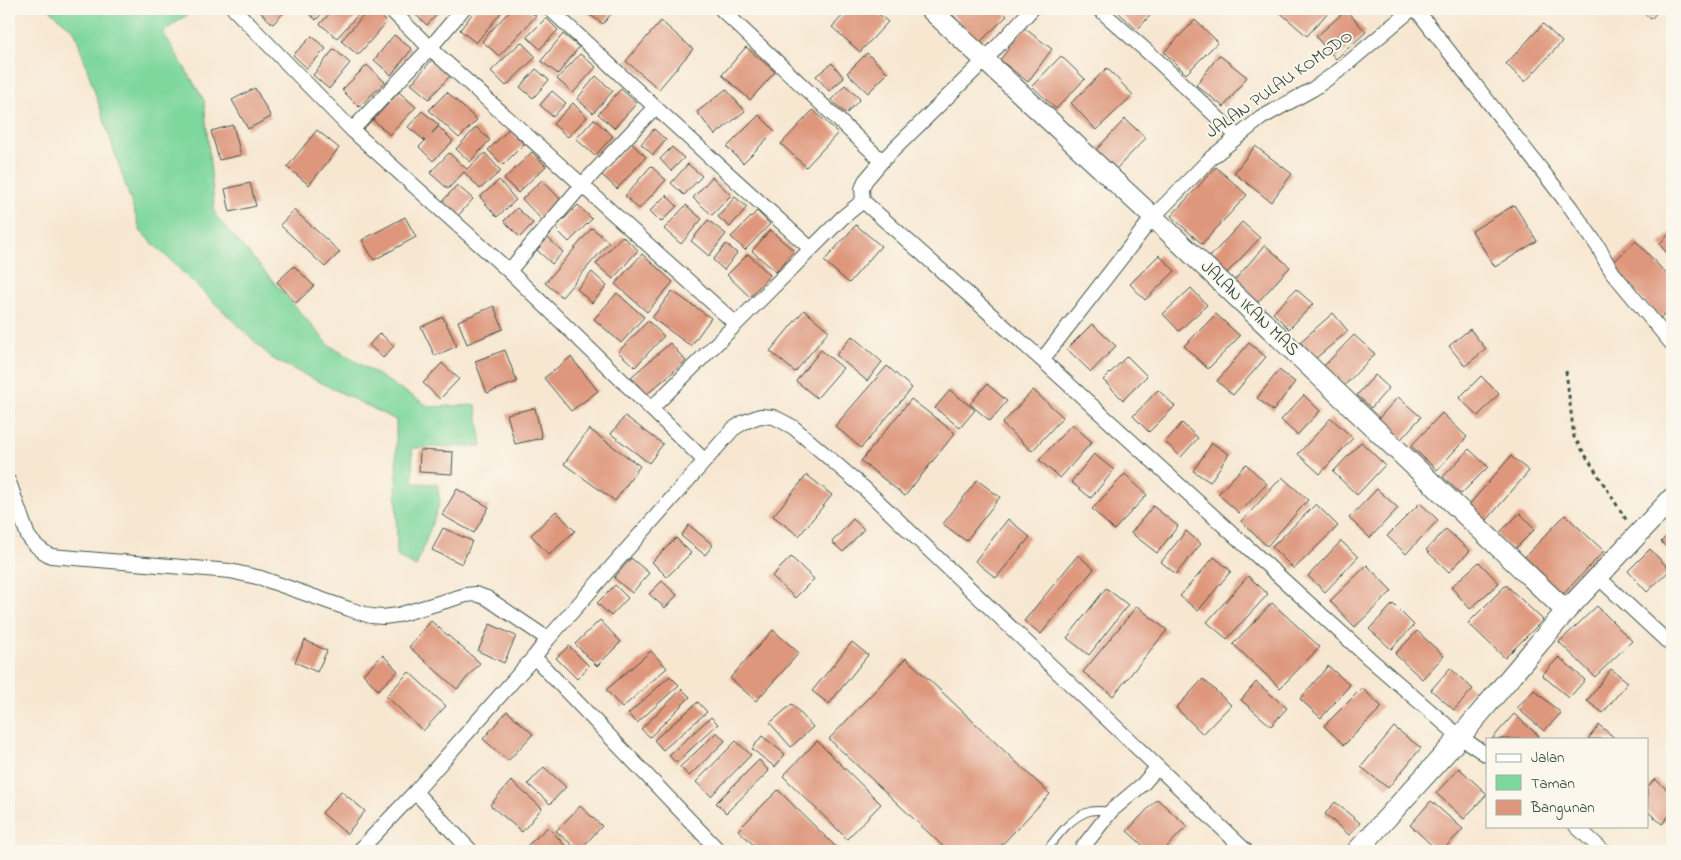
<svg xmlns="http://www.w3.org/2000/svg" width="1681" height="860" font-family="'Indie Flower',sans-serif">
<rect width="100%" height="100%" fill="#fbf7ec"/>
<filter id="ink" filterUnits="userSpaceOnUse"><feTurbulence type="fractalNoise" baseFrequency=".02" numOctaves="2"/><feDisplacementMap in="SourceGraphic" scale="10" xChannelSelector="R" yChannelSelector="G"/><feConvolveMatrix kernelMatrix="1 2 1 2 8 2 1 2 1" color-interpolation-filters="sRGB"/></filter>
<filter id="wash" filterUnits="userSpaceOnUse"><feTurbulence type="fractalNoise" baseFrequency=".0096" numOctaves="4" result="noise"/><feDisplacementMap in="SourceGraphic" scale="20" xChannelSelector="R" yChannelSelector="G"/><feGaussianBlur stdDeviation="1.12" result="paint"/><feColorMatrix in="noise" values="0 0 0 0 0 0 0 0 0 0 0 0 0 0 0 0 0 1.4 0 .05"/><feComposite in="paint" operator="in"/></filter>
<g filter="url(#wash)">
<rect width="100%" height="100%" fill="#f7e7d1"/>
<path fill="#7ed79c" stroke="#4e8a68" d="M49 9H195L163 32 204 100 215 215 329 345 430 407 476 405 482 446 412 448 413 483 437 484 440 502 416 567 397 556 396 420 273 359 141 232 75 32Z"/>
<g id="blocks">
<path fill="#de977d" d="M264 9H287L273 24 260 12Z
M304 9H327L316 20Z
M334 9H363L337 38 320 24Z
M369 9H372L387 22 358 55 341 41Z
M409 9H442L427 25Z
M476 9H504L476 43 460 30Z
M511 9H527L536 16 499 56 482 41Z
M582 9H615L603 24Z
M849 9H873L888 22 860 52 832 27Z
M949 9H1000L1007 16 979 43 948 10Z
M1115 9H1156L1137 30Z
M1276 9H1331L1307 36Z
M1640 9H1660L1651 19Z
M1346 10 1366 32 1336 59 1316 37Z
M546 18 558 30 540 49 527 37Z
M1195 20 1218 42 1186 74 1164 52Z
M661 21 693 49 659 89 626 61Z
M1543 24 1562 42 1525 82 1506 64Z
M1024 28 1052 49 1028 82 1000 60Z
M563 34 579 47 558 74 541 61Z
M394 35 412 49 391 75 374 60Z
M312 36 326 49 307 68 293 55Z
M521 42 536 57 506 86 491 71Z
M746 47 775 72 750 100 722 75Z
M334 49 350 63 329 89 313 75Z
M867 53 888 73 868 93 847 73Z
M580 54 596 67 573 93 557 79Z
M1219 55 1247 77 1224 107 1196 85Z
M1061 56 1085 79 1056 109 1032 86Z
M432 60 450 76 429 99 411 84Z
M832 63 844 78 829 91 816 76Z
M367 65 385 82 359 107 342 90Z
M1107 68 1133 95 1096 130 1071 103Z
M536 69 549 80 533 98 520 87Z
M596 76 613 91 593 113 577 99Z
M845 85 860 99 846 114 831 100Z
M255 88 271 117 248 129 232 100Z
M621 89 637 103 614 128 598 114Z
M726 89 745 111 715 135 697 112Z
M552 91 566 103 553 117 540 105Z
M399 92 416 107 390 135 373 120Z
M447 92 477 120 459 138 429 110Z
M573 103 587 117 568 137 553 124Z
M813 110 838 133 806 167 781 144Z
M422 111 439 125 431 134 439 127 453 141 433 161 419 147 425 141 408 127Z
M759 115 775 131 743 163 727 147Z
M594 119 613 136 595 156 576 139Z
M1125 119 1146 138 1116 169 1096 150Z
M233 125 241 155 219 160 211 131Z
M476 127 490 140 470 162 456 149Z
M509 129 524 144 503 165 488 150Z
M654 129 666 140 653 155 641 144Z
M317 130 339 148 309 185 287 167Z
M631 143 646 157 617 189 601 174Z
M1255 146 1292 174 1271 202 1234 173Z
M672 147 684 158 671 171 660 159Z
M532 152 546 166 518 193 504 179Z
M449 153 467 169 485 153 501 171 480 189 464 172 448 189 430 173Z
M688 164 702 176 684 195 671 183Z
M651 166 666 180 639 209 625 196Z
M1216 167 1247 195 1202 244 1171 216Z
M712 177 731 195 712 215 693 198Z
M499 180 516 200 497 217 480 197Z
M542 180 562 201 542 220 522 199Z
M250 183 256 206 230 212 225 189Z
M457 185 473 199 456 218 440 204Z
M666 195 677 206 661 222 650 211Z
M735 197 747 207 730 227 718 217Z
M578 205 592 219 569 242 555 228Z
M686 205 702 219 681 244 664 229Z
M1514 205 1537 241 1495 267 1472 231Z
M517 208 533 223 520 237 504 221Z
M294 210 340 252 325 267 280 225Z
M757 211 770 224 745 250 731 237Z
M405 217 416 237 374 260 362 240Z
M708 220 726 234 709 256 691 241Z
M1242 222 1260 238 1226 274 1209 258Z
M856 225 881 246 849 283 824 261Z
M592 228 609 242 562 297 545 283Z
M770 230 794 251 776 272 752 251Z
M1672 232V259L1659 244Z
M622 236 638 250 613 279 596 264Z
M548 238 563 252 552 264 537 250Z
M1636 241 1672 280V307L1660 318 1610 265Z
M726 244 737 253 724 270 713 260Z
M1265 245 1290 267 1257 303 1233 282Z
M642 254 673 282 647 312 615 284Z
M748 254 770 275 750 297 727 275Z
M1159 255 1175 271 1145 300 1130 284Z
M294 266 314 286 296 303 277 282Z
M592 272 607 286 592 303 577 289Z
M1191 288 1207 305 1179 331 1163 314Z
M1296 289 1313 304 1289 329 1273 313Z
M672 291 711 318 691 346 652 318Z
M617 293 644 317 621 343 594 319Z
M494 306 503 329 467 344 458 321Z
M804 310 829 331 795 372 770 351Z
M1333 313 1348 331 1315 359 1300 342Z
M1216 314 1240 336 1208 369 1184 346Z
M443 317 457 346 435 356 421 327Z
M648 321 664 336 635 367 618 352Z
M1092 324 1116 346 1091 372 1067 349Z
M1470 329 1486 349 1465 366 1449 346Z
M380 333 394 346 383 358 369 345Z
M1354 335 1375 354 1344 386 1324 366Z
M852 336 882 362 867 381 836 355Z
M670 343 686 361 646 395 631 377Z
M1249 343 1266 357 1233 395 1217 381Z
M505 350 517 382 487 393 475 361Z
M821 350 843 368 817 398 796 381Z
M1127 356 1147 376 1123 400 1103 380Z
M571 357 598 391 571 411 544 378Z
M442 363 459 379 440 399 423 383Z
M887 366 912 388 861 448 835 426Z
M1279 370 1295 382 1273 411 1257 398Z
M1375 375 1389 388 1371 408 1357 395Z
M1481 376 1499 394 1478 416 1459 398Z
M987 384 1007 401 990 421 970 404Z
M950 390 975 410 960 428 935 408Z
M1033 390 1063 417 1032 451 1002 424Z
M1158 390 1175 406 1149 432 1133 416Z
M1304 395 1320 411 1297 435 1281 420Z
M1398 397 1421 417 1401 439 1378 419Z
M911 399 955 433 905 496 861 461Z
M535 408 542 438 515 444 507 414Z
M1442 413 1467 437 1437 470 1411 446Z
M625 416 663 444 649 463 611 434Z
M1331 418 1353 438 1320 474 1298 454Z
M1182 423 1198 438 1181 457 1165 442Z
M1072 424 1092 442 1060 478 1039 460Z
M589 429 640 466 615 501 564 464Z
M1361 442 1385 465 1357 495 1333 472Z
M1212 443 1229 454 1210 482 1193 471Z
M1469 449 1488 467 1461 494 1443 477Z
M420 450 453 452 452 474 419 472Z
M1094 454 1114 470 1091 498 1071 482Z
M1511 456 1529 471 1486 521 1468 506Z
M1246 464 1267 484 1239 513 1218 494Z
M1125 474 1147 495 1114 530 1092 509Z
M807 475 832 495 799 536 773 516Z
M1282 477 1308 500 1267 546 1241 522Z
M977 480 1000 497 966 541 943 524Z
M457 489 489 507 474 533 442 515Z
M1377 489 1398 508 1370 538 1349 518Z
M1420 503 1438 520 1406 554 1387 536Z
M1316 504 1338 526 1294 569 1272 547Z
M1153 506 1178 526 1157 553 1131 533Z
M556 511 575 531 549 555 531 535Z
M1520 513 1535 529 1513 551 1497 535Z
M1565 515 1604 551 1557 601 1518 564Z
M853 519 864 529 843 552 832 542Z
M1008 519 1030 537 996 578 975 561Z
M689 525 713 545 705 555 681 536Z
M443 528 472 541 462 564 432 550Z
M1446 529 1470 551 1449 572 1426 550Z
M1672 530V553L1661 542Z
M1186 531 1201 544 1176 574 1161 562Z
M676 538 691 553 667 577 652 562Z
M1341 541 1358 557 1325 592 1308 576Z
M1650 549 1670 570 1647 592 1628 571Z
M1078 555 1094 569 1041 634 1024 621Z
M791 557 814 579 795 598 772 576Z
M1214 557 1231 571 1198 611 1180 596Z
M631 558 649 573 632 593 614 578Z
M1479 562 1499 583 1470 609 1451 587Z
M1367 565 1392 591 1355 627 1330 601Z
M1248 576 1268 594 1227 639 1207 622Z
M662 581 677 595 665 608 649 594Z
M615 585 628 598 611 616 597 603Z
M1506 585 1543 620 1505 658 1468 623Z
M1106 588 1128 605 1089 655 1067 638Z
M1272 603 1320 647 1280 688 1233 644Z
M1393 604 1414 625 1391 649 1369 629Z
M1137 606 1167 630 1113 696 1083 672Z
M1597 606 1632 641 1595 677 1559 642Z
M600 620 621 642 597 666 575 644Z
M431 621 480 663 457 689 409 647Z
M490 624 516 636 504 663 478 651Z
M773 630 799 653 756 701 730 678Z
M1417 631 1444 656 1422 679 1395 654Z
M305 640 327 651 317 672 295 662Z
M852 642 868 655 829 704 812 691Z
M569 646 589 666 577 679 556 658Z
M651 651 667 668 622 708 606 690Z
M383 655 398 671 378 690 363 674Z
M1559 657 1585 680 1569 698 1542 675Z
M906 658 1050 794 996 851H948L829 739Z
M1328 666 1350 685 1321 718 1300 699Z
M1450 668 1473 689 1454 710 1431 690Z
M1611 669 1628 682 1603 713 1587 701Z
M409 672 446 706 423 731 386 696Z
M670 676 679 685 637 723 628 714Z
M1203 679 1231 705 1203 734 1176 708Z
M1256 682 1287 708 1271 726 1241 700Z
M1362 688 1382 707 1344 745 1324 726Z
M682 689 690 697 650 737 641 729Z
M1534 690 1561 713 1544 731 1517 708Z
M698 702 707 712 663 750 654 740Z
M792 704 813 727 791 747 770 723Z
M507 711 533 734 508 761 483 739Z
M1514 714 1539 736 1537 739H1492Z
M711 717 718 724 676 763 669 755Z
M1599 725 1616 739H1588Z
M1394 727 1421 748 1388 788 1361 767Z
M717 732 725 741 689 776 680 767Z
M762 736 785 754 775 767 752 749Z
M736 741 751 755 711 796 696 782Z
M817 741 881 804 847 839 783 776Z
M759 760 769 771 726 813 716 803Z
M544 767 566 787 550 804 528 784Z
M1459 768 1487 794 1464 819 1436 793Z
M1655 779 1672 794V812L1662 824 1647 811V788Z
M511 781 542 808 522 832 490 805Z
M778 790 840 851H760L738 830Z
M341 791 365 811 347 834 322 813Z
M1157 799 1187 826 1163 851H1149L1127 831Z
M1431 801 1463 829 1442 851H1438L1410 825Z
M1335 802 1360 823 1349 835 1325 814Z
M580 806 602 826 579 851 556 831Z
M548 827 570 851H521Z"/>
</g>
</g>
<g filter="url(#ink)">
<use href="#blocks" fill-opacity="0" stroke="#3f564c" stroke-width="1"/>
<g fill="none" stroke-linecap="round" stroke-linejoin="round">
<defs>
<path id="lane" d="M1046 851C1057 837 1071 816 1091 811 1097 810 1104 811 1111 811"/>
<path id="street" d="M234 9 352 130 509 271 704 460
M390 9 430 48 736 324
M550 9 655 107 811 249
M721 9 882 161
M1099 9 1158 61 1237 136
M1416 9 1571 208 1599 248 1605 260 1613 273 1672 344
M352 130 430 48 463 9
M863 201 1042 360 1370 659 1460 737 1487 755
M509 271 582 185 655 107
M1042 360 1153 217 1211 158 1261 118 1313 89 1341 69 1412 9
M651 409 843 217 863 201 862 189 865 181 882 161 985 60 1032 9
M9 482 28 536C34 545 41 551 51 556L230 571 261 578 349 609 371 616 383 617 398 615 466 595 476 594 487 598 548 639
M1599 578 1672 646
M534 657 719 851
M415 792 471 851
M1576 826 1603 851
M359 851 415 792 534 657 548 639 733 429 744 422 760 416 774 417 793 427 864 488 1246 851
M1080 851 1111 811 1143 784 1157 768"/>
<path id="secondary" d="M930 9 1153 217 1566 611
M1357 851 1460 737 1566 611 1672 498"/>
</defs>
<use href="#lane" stroke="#3f564c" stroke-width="9"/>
<use href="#street" stroke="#3f564c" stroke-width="16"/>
<use href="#secondary" stroke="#3f564c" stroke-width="22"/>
<path stroke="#3f564c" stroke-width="3" stroke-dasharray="4 4" stroke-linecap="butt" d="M1566 371 1574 437 1627 521"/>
<use href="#lane" stroke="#fff" stroke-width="7"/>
<use href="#street" stroke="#fff" stroke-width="14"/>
<use href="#secondary" stroke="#fff" stroke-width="20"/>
</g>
</g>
<g text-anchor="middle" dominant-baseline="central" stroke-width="4" stroke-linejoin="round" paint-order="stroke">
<g font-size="18" fill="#1f3d34" stroke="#fbf7ec">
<text transform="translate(1280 85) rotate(-35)">JALAN PULAU KOMODO</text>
<text transform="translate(1249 309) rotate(44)">JALAN IKAN MAS</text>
</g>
</g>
<rect width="1681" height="860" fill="none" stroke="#fbf7ec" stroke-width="30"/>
<rect x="1486" y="738" width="162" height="90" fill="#fbf7ec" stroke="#a3ada2"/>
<rect x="1496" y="754" width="25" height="8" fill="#ffffff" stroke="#a3ada2"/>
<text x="1531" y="762" font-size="15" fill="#1f3d34">Jalan</text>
<rect x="1496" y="775" width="25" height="15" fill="#7ed79c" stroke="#a3ada2"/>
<text x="1531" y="788" font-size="15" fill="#1f3d34">Taman</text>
<rect x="1496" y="800" width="25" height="15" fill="#de977d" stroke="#a3ada2"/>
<text x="1531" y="812" font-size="15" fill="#1f3d34">Bangunan</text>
</svg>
